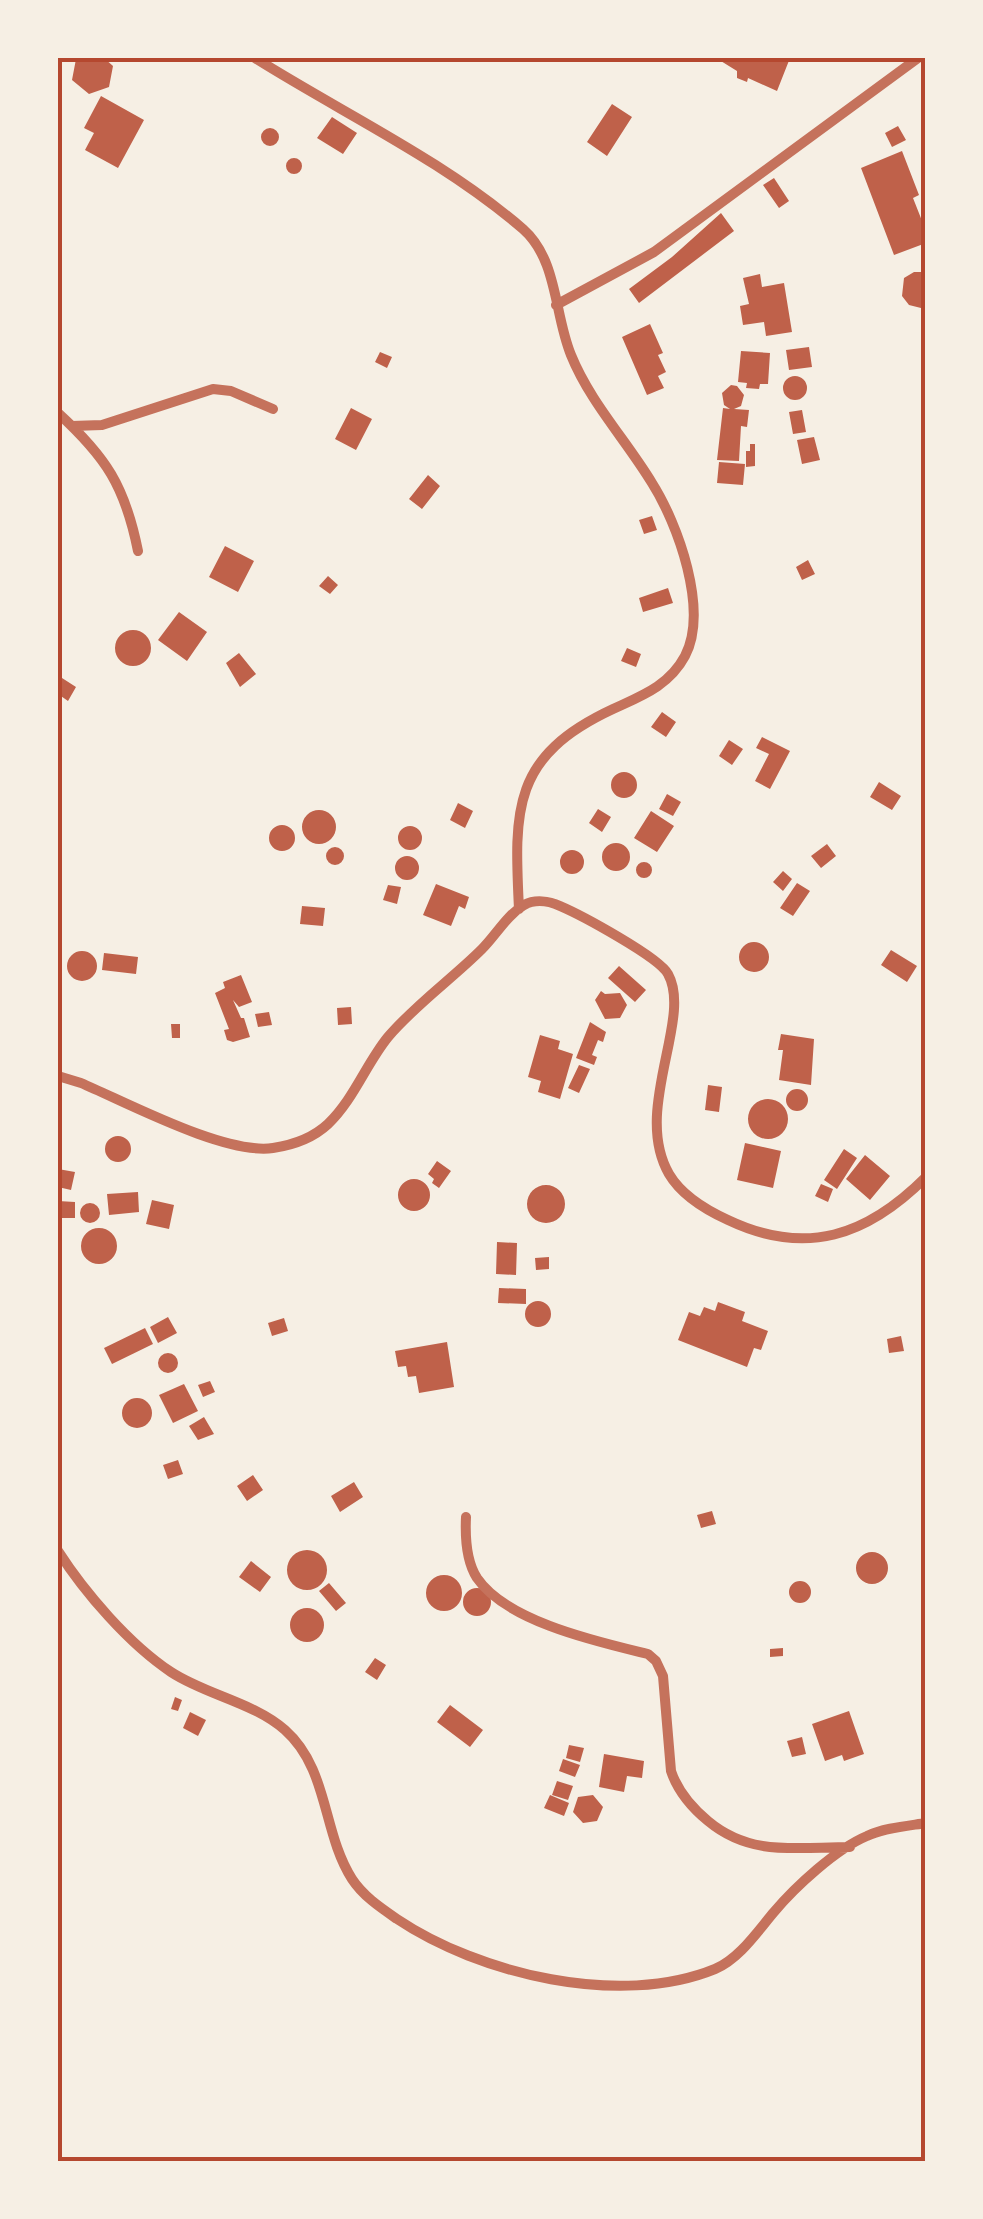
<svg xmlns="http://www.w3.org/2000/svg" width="983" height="2219" font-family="'Archivo Narrow',sans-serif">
<rect width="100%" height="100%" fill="#f6efe4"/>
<path fill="#bf614a" d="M104 58 113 66 109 87 89 94 72 80 76 59Z
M716 58H790L777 91 748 78 747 82 737 78V71Z
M101 96 144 120 118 168 85 150 94 133 84 128Z
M612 104 632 117 607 156 587 142Z
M332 117 357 133 343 154 317 138Z
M898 126 906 140 892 147 885 133Z
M261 137a9 9 0 1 1 18 0a9 9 0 1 1-18 0Z
M902 151 919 195 913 198 926 231V243L894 255 861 168Z
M286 166a8 8 0 1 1 16 0a8 8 0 1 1-16 0Z
M774 178 789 201 779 208 763 185Z
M721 213 734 231 639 303 629 289 672 257Z
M914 272H926V307L921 308 909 305 902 296 904 278Z
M760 274 762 287 784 283 792 332 766 336 764 322 743 325 740 306 749 304 743 278Z
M650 324 663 353 658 355 666 372 658 376 664 388 647 395 622 337Z
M809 347 812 367 789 370 786 350Z
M741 351 770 353 768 384H760L759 389 746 388 747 383 738 382Z
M380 352 392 357 387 368 375 362Z
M783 388a12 12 0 1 1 24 0a12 12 0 1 1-24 0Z
M731 385 737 386 744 395 741 406 734 409 749 410 747 427 741 426 739 461 717 460 723 408 730 409 724 405 722 393Z
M351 408 372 419 356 450 335 439Z
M802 410 806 432 793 434 789 412Z
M814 437 820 460 802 464 797 440Z
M750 444H755V466L746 467V451H750Z
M719 462 745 464 743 485 717 483Z
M428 475 440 486 422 509 409 499Z
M652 516 657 530 644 534 639 520Z
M225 546 254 561 238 592 209 577Z
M808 560 815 574 802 580 796 567Z
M328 576 338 585 330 594 319 586Z
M668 588 673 603 643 612 639 598Z
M179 612 207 632 187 661 158 640Z
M115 648a18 18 0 1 1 36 0a18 18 0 1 1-36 0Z
M627 648 641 654 636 667 621 661Z
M239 653 256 674 240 687 226 663Z
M62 678 76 687 68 701 58 694Z
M662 712 676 722 666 737 651 727Z
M762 737 790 751 770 789 755 781 769 754 756 748Z
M729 740 743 749 732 765 719 756Z
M611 785a13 13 0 1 1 26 0a13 13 0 1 1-26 0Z
M879 782 901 796 892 810 870 797Z
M667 794 681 802 673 816 659 809Z
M458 803 473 811 465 828 450 820Z
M598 809 611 817 602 832 589 823Z
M302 827a17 17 0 1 1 34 0a17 17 0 1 1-34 0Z
M651 811 674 826 657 852 634 838Z
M269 838a13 13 0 1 1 26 0a13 13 0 1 1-26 0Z
M398 838a12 12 0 1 1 24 0a12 12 0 1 1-24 0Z
M602 857a14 14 0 1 1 28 0a14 14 0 1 1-28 0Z
M827 844 836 856 821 868 811 856Z
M326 856a9 9 0 1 1 18 0a9 9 0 1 1-18 0Z
M560 862a12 12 0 1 1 24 0a12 12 0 1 1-24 0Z
M395 868a12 12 0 1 1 24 0a12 12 0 1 1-24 0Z
M636 870a8 8 0 1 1 16 0a8 8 0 1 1-16 0Z
M783 871 792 879 783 891 773 882Z
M797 883 810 891 793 916 780 908Z
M436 884 469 897 465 909 459 906 451 926 423 915Z
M388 885 401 887 397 904 383 900Z
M302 906 325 908 323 926 300 924Z
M739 957a15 15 0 1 1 30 0a15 15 0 1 1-30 0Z
M891 950 917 966 907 982 881 965Z
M67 966a15 15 0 1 1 30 0a15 15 0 1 1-30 0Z
M104 953 138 957 136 974 102 970Z
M619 966 646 990 635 1002 608 978Z
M241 975 252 1002 239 1007 233 1000 241 1018H244L250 1037 233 1042 227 1040 224 1030 229 1029 215 993 225 988 223 982Z
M601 991 605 994 620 993 627 1005 620 1018 605 1019 595 1000Z
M351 1007 352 1024 338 1025 337 1008Z
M269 1012 272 1025 258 1027 255 1014Z
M590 1022 606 1032 603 1042 598 1040 592 1055 597 1057 594 1065 576 1058Z
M171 1024H180V1038H172Z
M781 1034 814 1039 811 1085 779 1080 783 1050H778Z
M540 1035 560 1041 558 1049 573 1054 560 1099 538 1092 541 1081 528 1077Z
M579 1065 590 1069 579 1093 568 1088Z
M708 1085 722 1087 719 1112 705 1110Z
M786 1100a11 11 0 1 1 22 0a11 11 0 1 1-22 0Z
M748 1119a20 20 0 1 1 40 0a20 20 0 1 1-40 0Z
M105 1149a13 13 0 1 1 26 0a13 13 0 1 1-26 0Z
M745 1143 781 1151 773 1188 737 1180Z
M844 1149 857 1158 837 1189 824 1180Z
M865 1155 890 1176 870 1200 846 1179Z
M437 1161 451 1171 439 1188 432 1183 434 1179 428 1174Z
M58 1169 75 1172 71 1190 58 1187Z
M398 1195a16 16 0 1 1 32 0a16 16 0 1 1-32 0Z
M821 1184 833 1189 828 1202 815 1196Z
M527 1204a19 19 0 1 1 38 0a19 19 0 1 1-38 0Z
M138 1192 139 1212 109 1215 107 1194Z
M152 1200 174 1205 169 1229 146 1224Z
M58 1201 75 1202V1218H58Z
M80 1213a10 10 0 1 1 20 0a10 10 0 1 1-20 0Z
M81 1246a18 18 0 1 1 36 0a18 18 0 1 1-36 0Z
M497 1242 517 1243 516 1275 496 1274Z
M549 1257V1269L536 1270 535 1258Z
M499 1288 526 1289V1304L498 1303Z
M525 1314a13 13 0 1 1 26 0a13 13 0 1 1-26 0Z
M718 1302 745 1312 742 1321 768 1331 761 1350 754 1348 747 1367 678 1340 689 1312 700 1316 704 1307 715 1311Z
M168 1317 177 1333 158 1343 150 1327Z
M284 1318 288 1331 272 1336 268 1323Z
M145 1328 153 1344 112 1364 104 1348Z
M901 1336 904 1351 889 1353 887 1339Z
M447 1342 454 1387 419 1393 416 1376 408 1377 406 1366 398 1367 395 1351Z
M158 1363a10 10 0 1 1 20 0a10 10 0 1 1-20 0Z
M210 1381 215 1392 203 1397 198 1385Z
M184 1384 198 1411 173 1423 159 1395Z
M122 1413a15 15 0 1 1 30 0a15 15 0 1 1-30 0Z
M204 1417 214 1434 198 1440 189 1426Z
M178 1460 183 1474 168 1479 163 1465Z
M253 1475 263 1490 247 1501 237 1486Z
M354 1482 363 1497 340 1512 331 1496Z
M712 1511 716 1524 701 1528 697 1515Z
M287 1570a20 20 0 1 1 40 0a20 20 0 1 1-40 0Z
M856 1568a16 16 0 1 1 32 0a16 16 0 1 1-32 0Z
M251 1561 271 1577 260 1592 239 1577Z
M426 1593a18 18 0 1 1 36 0a18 18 0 1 1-36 0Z
M789 1592a11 11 0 1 1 22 0a11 11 0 1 1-22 0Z
M329 1583 346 1603 336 1611 319 1591Z
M463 1602a14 14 0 1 1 28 0a14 14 0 1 1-28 0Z
M290 1625a17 17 0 1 1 34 0a17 17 0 1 1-34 0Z
M783 1648V1656L770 1657V1649Z
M375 1658 386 1665 377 1680 365 1672Z
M175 1697 182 1700 178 1711 171 1709Z
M450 1705 483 1730 470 1747 437 1722Z
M849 1711 864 1754 844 1761 842 1755 825 1761 812 1724Z
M190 1712 206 1720 198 1736 183 1728Z
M802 1737 806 1754 792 1757 787 1741Z
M569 1745 584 1748 580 1762 566 1758Z
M604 1754 644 1761 642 1778 627 1776 624 1792 599 1787Z
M563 1759 580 1765 575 1777 559 1771Z
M557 1781 573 1786 568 1800 552 1795Z
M550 1795 569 1803 564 1816 544 1808Z
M593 1795 603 1807 597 1821 583 1823 573 1812 578 1797Z"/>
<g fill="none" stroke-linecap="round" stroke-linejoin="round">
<path stroke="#c5725c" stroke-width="10" d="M255 58C344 114 443 160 523 229 558 260 554 314 571 355 590 402 626 440 652 483 678 524 709 610 685 656 669 686 641 696 613 709 512 756 514 809 519 909
M556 305 654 252 918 58
M58 413C106 457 125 486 138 551
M72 426 102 425 213 389 231 391 273 409
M58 1076 81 1083C128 1103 225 1155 273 1148 293 1145 313 1138 328 1124 354 1099 366 1064 388 1037 416 1004 452 979 482 949 496 935 507 915 524 905 535 899 549 901 560 906 581 915 659 957 668 974 693 1019 632 1110 669 1174 682 1196 706 1210 728 1220 806 1257 867 1236 926 1177
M466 1517C465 1538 466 1561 477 1578 507 1622 599 1642 648 1654L656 1661 663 1676 671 1771C678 1792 691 1807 708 1821 751 1857 797 1847 850 1847
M58 1551C85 1593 129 1644 171 1672 206 1695 253 1702 285 1730 329 1769 322 1832 352 1879 363 1896 381 1908 397 1919 479 1974 620 2008 715 1969 739 1959 757 1932 774 1912 795 1887 836 1849 867 1836 884 1828 907 1826 926 1823"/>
</g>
<rect width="983" height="2219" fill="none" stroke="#f6efe4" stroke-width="120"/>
<rect x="60" y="60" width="863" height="2099" fill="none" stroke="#b5482f" stroke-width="4"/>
</svg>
